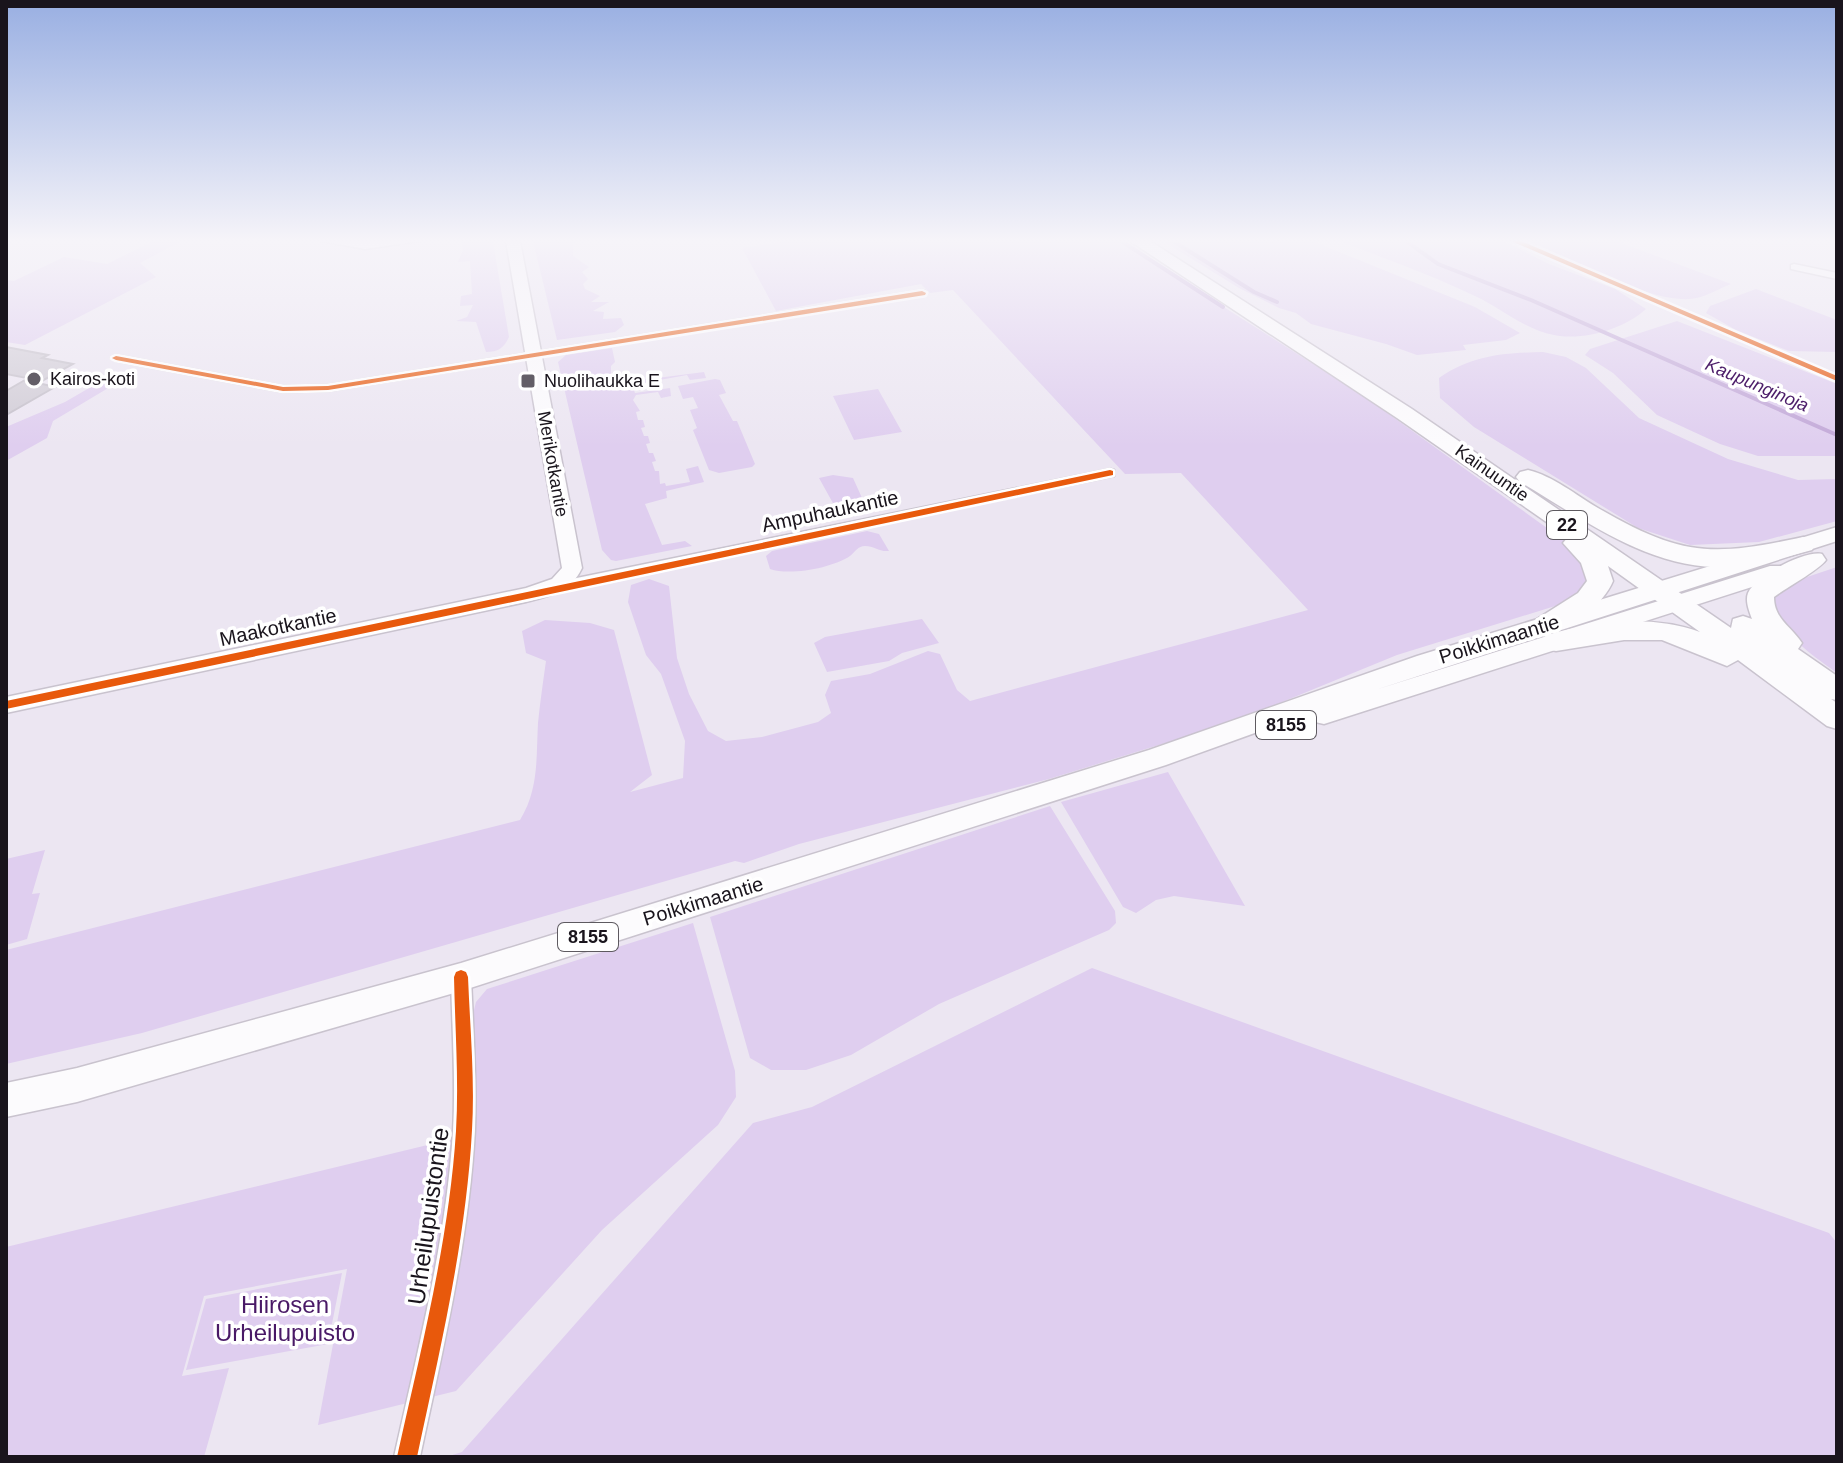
<svg xmlns="http://www.w3.org/2000/svg" width="1843" height="1463" font-family="Helvetica,sans-serif">
<rect width="100%" height="100%" fill="#ece6f2"/>
<path fill="#dfceef" d="M153 241H181L140 263 156 277 25 345 6 342V280L14 281 64 257 107 264Z
M462 241 493 242 509 337C504 348 498 352 486 352L476 322 456 321 467 317 473 305 460 306 461 296 472 294 470 261 458 262 463 250Z
M533 241H573V256L589 267 582 272 588 279 583 284 585 289 600 296 591 302H609L593 311 604 312 603 319 621 318 624 325 615 332 557 340Z
M789 241H1120L1368 399 1572 546 1592 572 1586 589 1568 602 1397 655 1233 722 1049 779 799 844 744 863 735 861 142 1033 6 1064V950L520 820C539 789 536 759 538 723 540 703 543 682 546 661L526 653 522 631 545 620 590 623 614 630 652 775 630 792 683 778 685 741 661 674 646 655 628 602 631 585 649 579 669 586 677 658 689 694 708 731 726 741 762 737 818 722 831 713 825 695 831 681 870 674 928 651 940 654 957 690 970 701 1308 610 1181 473 1125 474 953 290 930 293 921 284 776 311 742 248Z
M1163 241H1312L1475 307 1520 333 1506 340 1463 345 1466 350 1417 355 1386 344 1311 324 1296 313 1279 308 1239 288Z
M1340 241H1503L1549 264 1615 289 1646 309C1624 329 1584 341 1554 335 1526 330 1502 309 1477 297 1432 275 1385 259 1340 241Z
M1529 241H1616L1731 284C1718 289 1704 298 1690 299 1647 302 1570 259 1529 241Z
M1756 289 1837 320V352L1789 351 1736 330 1706 313 1710 306Z
M1677 321 1837 384V456H1758L1720 444 1657 415 1613 373 1585 355 1590 349Z
M612 348 615 362 611 366V376L626 382 704 372 706 378 690 380 687 375 632 385 635 393 670 388 671 396 661 398 658 392 636 395 633 400 640 411 636 412 638 420H643L645 427 641 428 644 436H648L650 443 646 444 649 453H653L656 461 652 462 655 471H659L660 484 665 483 666 486 690 482 686 469 698 466 704 482 666 491 667 498 645 504 662 545 685 541 692 546 616 561 611 560 602 550 558 362 566 355Z
M1543 352 1566 357 1586 368 1639 418 1728 459 1798 480 1837 479V521L1759 542 1690 545 1638 528 1474 427 1440 398 1439 378C1472 355 1504 353 1543 352Z
M115 373 125 378 53 421 47 438 6 461V427L65 402Z
M715 379 720 380 726 393 719 395 733 421H737L755 464 752 467 719 473 709 470 693 430 697 428 690 410 698 408 693 397 683 399 678 386Z
M878 389 902 432 854 440 833 396Z
M833 475 853 478 867 509 769 530 765 520 834 505 819 478Z
M867 531 879 534 889 551C879 552 874 546 865 546 858 546 855 552 850 556 832 568 790 576 770 569L766 556 772 551Z
M1837 567V673C1810 653 1778 633 1772 598L1804 578Z
M922 619 939 643 902 653 889 661 827 672 814 643 825 637Z
M1168 772 1245 906 1174 896 1156 900 1136 913 1123 907 1061 802Z
M1050 806 1115 911 1116 923 1109 930 939 1004 851 1055 806 1070H771L750 1058 710 917Z
M45 850 32 894 40 893 27 939 6 945V859Z
M693 923 735 1071 736 1097 718 1125 602 1230 456 1391 318 1425 347 1269 204 1296 182 1376 229 1368 204 1457H6V1247L473 1134 472 1018 476 1002 487 989Z
M1092 968 1829 1233 1837 1243V1457H446L462 1452 753 1123 812 1107Z
M342 1273 328 1344 186 1370 206 1299Z"/>
<g fill="none" stroke-linecap="round" stroke-linejoin="round">
<path stroke="#c2a8d8" stroke-width="4" d="M1121 241 1223 307
M1173 241 1254 292 1277 302
M1406 241 1438 264 1531 300 1837 435"/>
</g>
<path fill="#d1ccd6" stroke="#c5c0ca" stroke-width="2" d="M6 347 48 355 42 358 73 364 42 381 6 374Z
M25 380 55 387 6 415V391Z"/>
<g fill="none" stroke-linecap="round" stroke-linejoin="round">
<defs>
<path id="street" d="M321 241H420L365 249Z
M1794 264 1837 273V279L1791 269V265Z
M922 290 925 291V295L328 391 283 392 116 361 111 358 116 355 283 386 328 385Z
M1110 469 1114 470V476L557 590 550 586 557 582Z
M461 968 468 971 471 977C473 1028 477 1079 475 1130 469 1241 443 1349 420 1457H394C418 1349 446 1241 453 1131 456 1080 452 1028 451 977L454 971Z"/>
<path id="secondary" d="M506 241H520L582 568C571 592 550 596 526 602L6 713V697L526 588 552 579 562 568Z"/>
<path id="primary" d="M1837 527V541L1375 690 1770 566H1786L1789 571 1786 576 1324 724 1315 722 1313 712 1166 765 461 991 77 1102 6 1117V1083L77 1068 461 963 1149 750 1417 656Z"/>
<path id="highway" d="M1130 241H1150L1412 409 1731 628 1733 619 1743 616 1752 619C1749 611 1745 601 1748 593 1755 576 1805 550 1822 554L1826 560C1819 570 1786 588 1774 597 1774 619 1791 626 1802 643L1798 649 1837 676V700L1831 699 1837 703V729L1827 726 1738 660 1727 666 1662 640H1624L1556 651 1546 649 1542 642 1546 635C1596 621 1650 614 1700 632L1608 566 1613 581C1603 605 1565 639 1537 631L1533 625 1537 619 1578 593 1587 581 1581 563 1563 543 1568 537 1397 418Z
M1528 470C1553 476 1576 495 1598 508 1681 556 1711 557 1803 537L1812 540 1815 545 1812 550C1781 558 1747 568 1715 567 1643 565 1580 517 1520 482L1516 477 1520 472Z"/>
</defs>
<use href="#street" stroke="#c9c3ce" stroke-width="3"/>
<use href="#secondary" stroke="#c9c3ce" stroke-width="3"/>
<use href="#primary" stroke="#c9c3ce" stroke-width="3"/>
<use href="#highway" stroke="#c9c3ce" stroke-width="3"/>
<use href="#street" fill="#fcfbfd" fill-rule="evenodd"/>
<use href="#secondary" fill="#fcfbfd" fill-rule="evenodd"/>
<use href="#primary" fill="#fcfbfd" fill-rule="evenodd"/>
<use href="#highway" fill="#fcfbfd" fill-rule="evenodd"/>
<defs>
<path id="cycleway" d="M1511 241H1521L1837 376V381Z
M922 291 926 293 925 295 328 390 283 391 116 360 112 358 116 356 283 387 328 386Z
M1110 470 1113 471V475L6 709V701Z
M461 970 466 972 468 977C470 1028 475 1079 472 1130 466 1241 440 1349 417 1457H397C421 1349 449 1241 456 1131 459 1080 455 1028 454 977L456 972Z"/>
</defs>
<use href="#cycleway" stroke="#fff" stroke-width="5"/>
<use href="#cycleway" fill="#e8590c" fill-rule="evenodd"/>
</g>
<linearGradient id="sky" x2="0" y2="1"><stop stop-color="#99afe2"/><stop offset="0.54" stop-color="#f6f4f9"/><stop offset="1" stop-color="#f6f4f9" stop-opacity="0"/></linearGradient>
<rect width="1843" height="446" fill="url(#sky)"/>
<g fill="#635e67" stroke="#fff" stroke-width="3">
<circle cx="34" cy="379" r="8"/>
<rect x="520" y="373" width="16" height="16" rx="4"/>
</g>
<g text-anchor="middle" dominant-baseline="central" stroke-width="7" stroke-linejoin="round" paint-order="stroke">
<g font-size="18" fill="#19141c" stroke="#fff" text-anchor="start">
<text x="50" y="379">Kairos-koti</text>
<text x="544" y="381">Nuolihaukka E</text>
</g>
<g font-size="18" font-style="italic" fill="#4c1d69" stroke="#fff">
<text transform="translate(1757 385) rotate(23)">Kaupunginoja</text>
</g>
<g font-size="18" fill="#19141c" stroke="#fff">
<text transform="translate(553 464) rotate(80)">Merikotkantie</text>
<text transform="translate(1492 473) rotate(35)">Kainuuntie</text>
</g>
<g fill="#fff" stroke="#5e5a60" stroke-width="2">
<rect x="1547" y="511" width="40" height="28" rx="6"/>
<rect x="1256" y="711" width="60" height="28" rx="6"/>
<rect x="558" y="923" width="60" height="28" rx="6"/>
</g>
<g font-size="18" font-weight="bold" fill="#19141c">
<text x="1567" y="525">22</text>
<text x="1286" y="725">8155</text>
<text x="588" y="937">8155</text>
</g>
<g font-size="20" fill="#19141c" stroke="#fff">
<text transform="translate(830 511) rotate(-12)">Ampuhaukantie</text>
<text transform="translate(278 627) rotate(-12)">Maakotkantie</text>
<text transform="translate(1499 639) rotate(-17)">Poikkimaantie</text>
<text transform="translate(703 901) rotate(-17)">Poikkimaantie</text>
</g>
<g font-size="24" fill="#19141c" stroke="#fff">
<text transform="translate(428 1216) rotate(-82)">Urheilupuistontie</text>
</g>
<g font-size="24" fill="#491966" stroke="#fff">
<text x="285" y="1304">Hiirosen<tspan x="285" dy="28">Urheilupuisto</tspan></text>
</g>
</g>
<rect width="1843" height="1463" fill="none" stroke="#19141c" stroke-width="16"/>
</svg>
